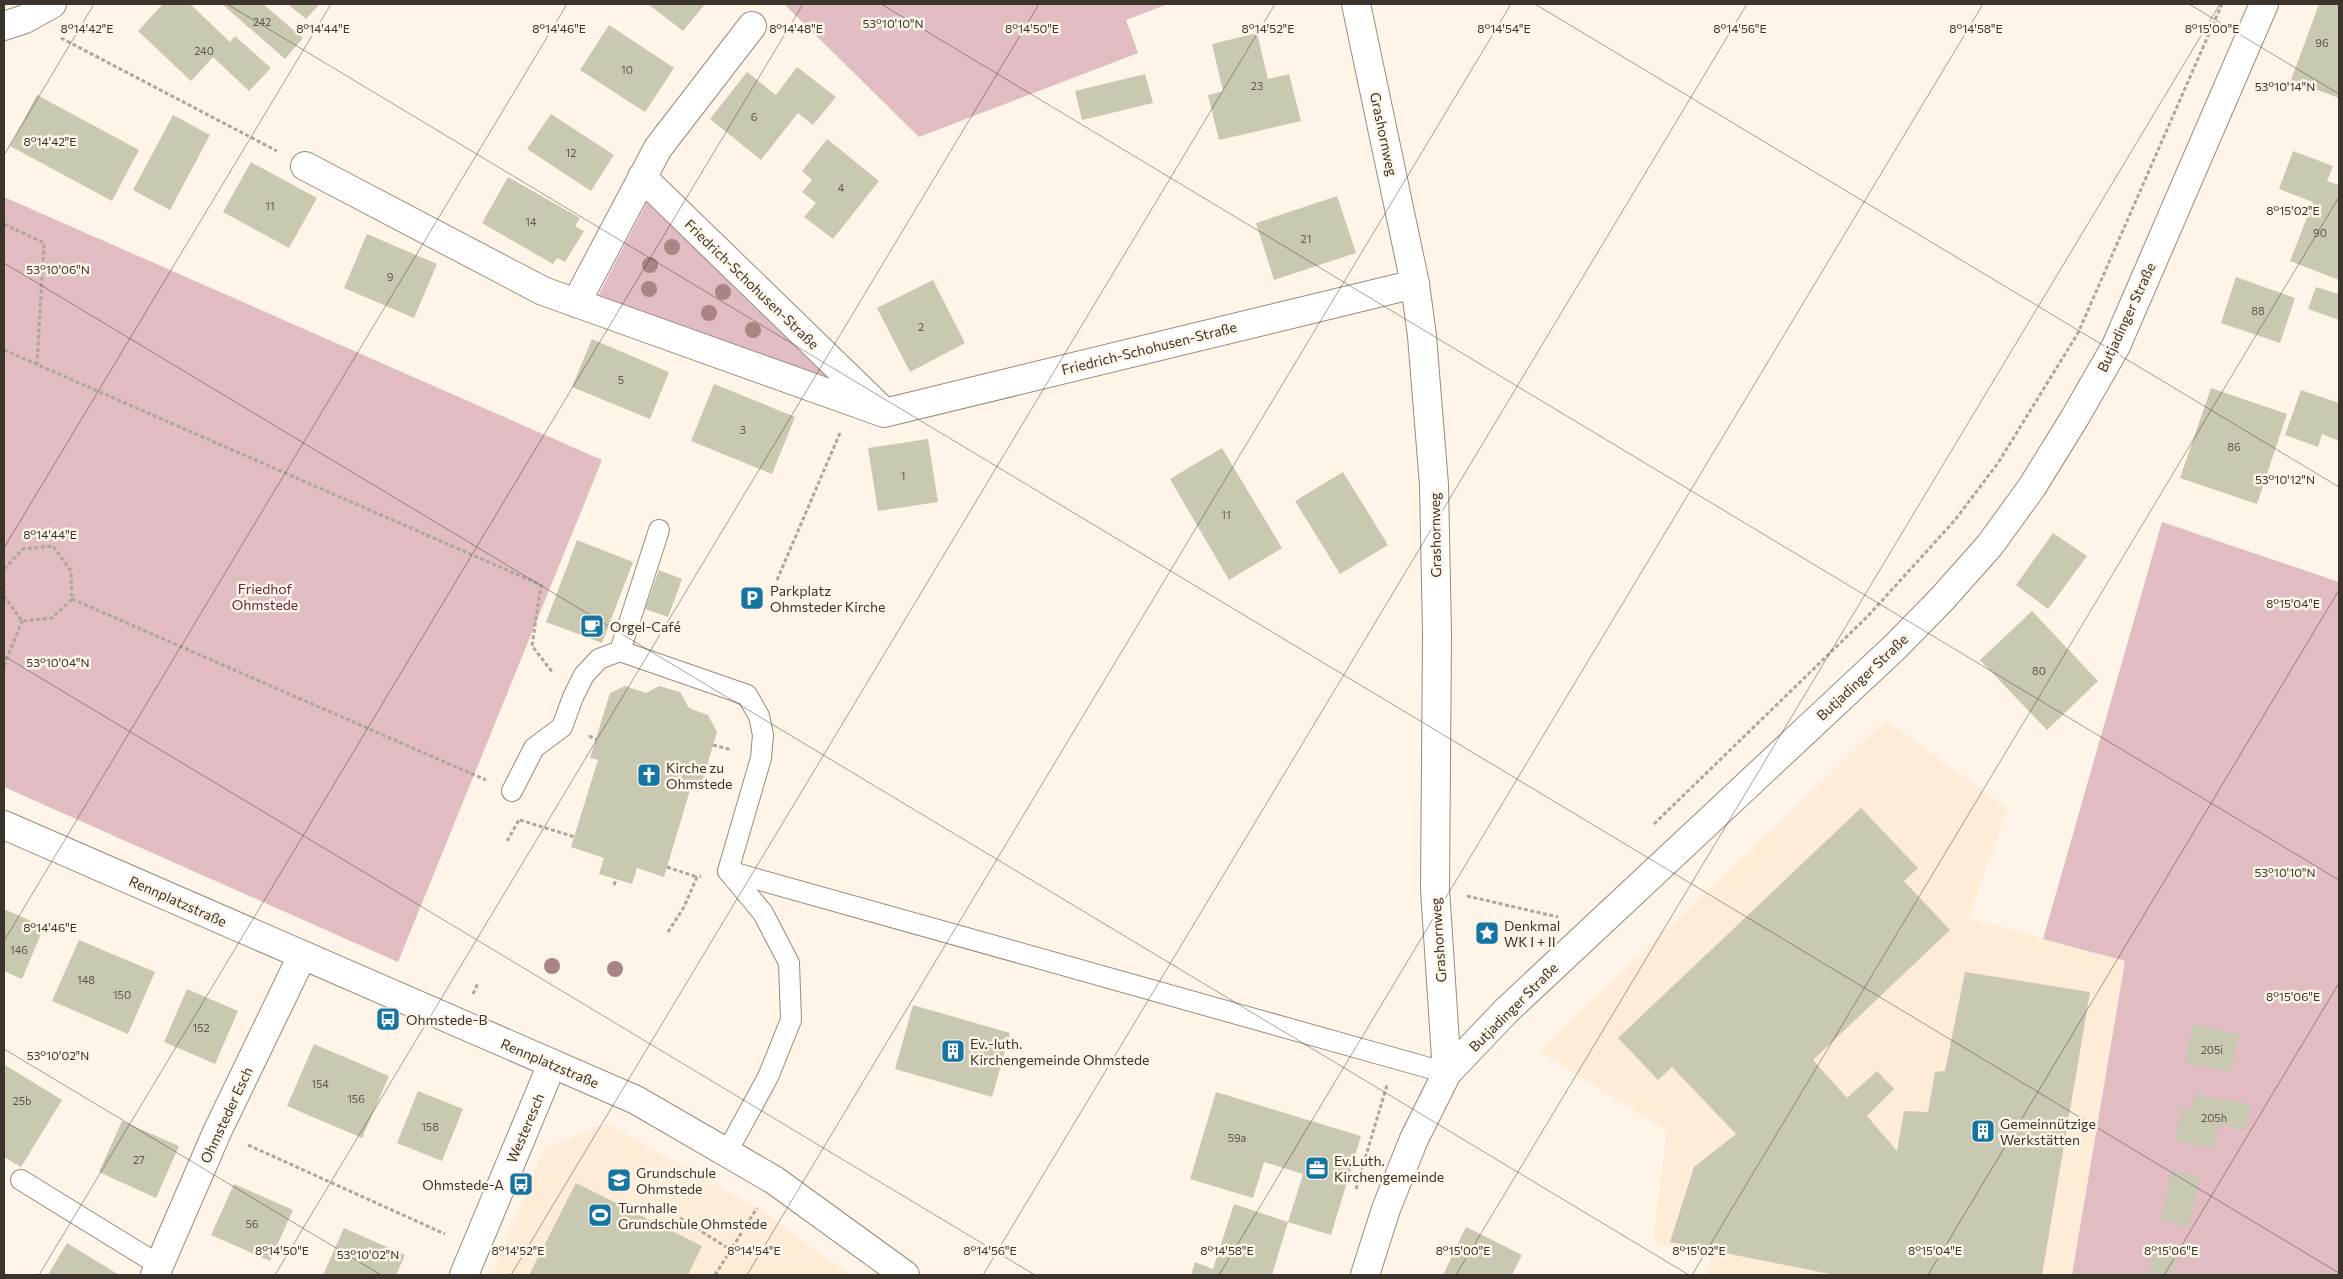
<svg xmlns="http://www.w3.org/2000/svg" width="2343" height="1279" font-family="Commissioner,sans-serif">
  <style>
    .built { fill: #feecd7 }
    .green { fill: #e1bcc2 }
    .building { fill: #c9c8b0 }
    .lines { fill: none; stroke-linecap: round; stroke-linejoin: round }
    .service-casing { stroke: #9a8b79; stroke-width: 22 }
    .minor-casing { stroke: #9a8b79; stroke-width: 30 }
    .tertiary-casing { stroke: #9a8b79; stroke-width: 30 }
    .path { stroke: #ada69b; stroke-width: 3; stroke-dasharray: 4 2.5; stroke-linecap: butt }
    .service { stroke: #fff; stroke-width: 20 }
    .minor { stroke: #fff; stroke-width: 28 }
    .tertiary { stroke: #fff; stroke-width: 28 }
    .tree { fill: #aa8386 }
    .ticks { fill: none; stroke: #3a342c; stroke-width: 1; stroke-opacity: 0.45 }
    .labels { text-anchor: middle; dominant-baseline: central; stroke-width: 5; stroke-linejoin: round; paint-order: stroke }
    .number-label { font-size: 11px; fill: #5e594d }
    .street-label { font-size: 14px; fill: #3a342c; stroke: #fef5e8 }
    .park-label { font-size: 14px; fill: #652635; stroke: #fef5e8 }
    .poi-label { font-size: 14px; fill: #3a342c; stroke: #fef5e8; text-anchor: start }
    .ticks-label { font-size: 12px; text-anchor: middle; fill: #3a342c; stroke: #fef5e8; stroke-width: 5; stroke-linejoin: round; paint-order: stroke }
  </style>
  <rect width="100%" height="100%" fill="#fef5e8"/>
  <!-- built -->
  <g class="built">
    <polygon points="1886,720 2008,809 1968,918 2125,961 2072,1275 1706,1275 1711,1257 1653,1243 1667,1131 1540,1051"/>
    <polygon points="606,1123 763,1211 850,1275 492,1275 544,1149"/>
  </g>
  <!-- green -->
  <g class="green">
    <polygon points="784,4 1168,4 1126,20 1138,53 919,137"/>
    <polygon points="4,197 602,460 398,962 4,787"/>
    <polygon points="647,202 830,379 598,296"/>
    <polygon points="2162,522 2339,582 2339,1275 2072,1275 2125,961 2043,939"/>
  </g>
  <!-- building -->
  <g class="building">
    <polygon points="163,4 190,4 230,42 235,36 271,68 249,91 213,57 191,81 138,31"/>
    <polygon points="222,4 263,4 303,38 285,59"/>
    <polygon points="288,4 320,4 306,19"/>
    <polygon points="648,4 705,4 683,31"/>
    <polygon points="2319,4 2339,4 2339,98 2291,80"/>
    <polygon points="609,25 674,68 645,112 580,70"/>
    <polygon points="1257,33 1268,79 1289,74 1301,121 1219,140 1208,95 1223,91 1212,44"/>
    <polygon points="797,67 836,97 813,125 798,113 761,160 710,119 747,72 776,95"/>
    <polygon points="1145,74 1153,103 1082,120 1075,91"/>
    <polygon points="37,95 139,150 112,201 10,146"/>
    <polygon points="551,114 614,155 591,191 527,149"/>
    <polygon points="173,115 210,135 170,210 133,190"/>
    <polygon points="827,139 879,181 833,239 804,217 816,203 802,192 812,180 802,171"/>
    <polygon points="2293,151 2333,166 2327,181 2339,185 2339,280 2290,261 2313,202 2279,189"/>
    <polygon points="251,162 317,198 289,248 223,212"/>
    <polygon points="508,177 580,218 575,226 584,231 565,262 557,258 553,264 482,223"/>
    <polygon points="1337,196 1356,253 1274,280 1256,223"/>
    <polygon points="367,234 437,264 414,318 344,288"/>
    <polygon points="2236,277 2295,298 2280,343 2221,323"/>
    <polygon points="933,280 965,343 910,372 877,308"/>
    <polygon points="2316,287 2339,294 2339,320 2308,309"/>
    <polygon points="592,339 669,372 650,419 572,387"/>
    <polygon points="714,384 795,417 772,474 691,441"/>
    <polygon points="2211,388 2287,414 2257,504 2180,478"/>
    <polygon points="2301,390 2339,403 2339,441 2322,434 2318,447 2285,435"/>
    <polygon points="928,439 938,502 878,511 868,448"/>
    <polygon points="1222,448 1282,548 1229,580 1170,479"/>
    <polygon points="1343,472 1388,545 1340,574 1295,501"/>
    <polygon points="2053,533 2087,556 2048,609 2016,585"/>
    <polygon points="577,540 633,562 602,643 546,622"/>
    <polygon points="659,570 682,579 668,617 645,609"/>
    <polygon points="2032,611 2098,681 2047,730 1980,660"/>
    <polygon points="625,686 646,693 659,686 680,692 689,708 708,715 717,732 699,792 690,790 664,877 637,868 632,884 599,874 604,858 571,847 598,760 590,758 610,693"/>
    <polygon points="1861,808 1918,868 1904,881 1950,930 1813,1060 1847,1098 1877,1071 1894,1089 1867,1116 1897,1151 1904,1111 1928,1112 1935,1072 1945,1071 1965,972 2090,992 2042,1275 1835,1275 1670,1242 1694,1167 1736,1134 1672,1067 1658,1080 1618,1038"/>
    <polygon points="4,909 44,927 22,979 4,971"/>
    <polygon points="79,940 155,972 128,1034 52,1001"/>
    <polygon points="187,989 238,1011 215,1064 164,1042"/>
    <polygon points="913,1005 1010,1033 992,1097 895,1069"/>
    <polygon points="2193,1025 2239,1034 2231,1072 2185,1063"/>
    <polygon points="314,1044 389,1076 362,1138 287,1106"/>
    <polygon points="5,1065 62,1100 21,1167 4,1157"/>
    <polygon points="418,1091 463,1109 442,1161 397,1143"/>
    <polygon points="1216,1092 1361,1136 1331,1235 1288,1222 1303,1174 1264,1162 1253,1198 1190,1179"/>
    <polygon points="2195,1094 2251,1104 2246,1130 2218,1125 2214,1148 2175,1141 2181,1108 2192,1110"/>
    <polygon points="122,1121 179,1146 156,1198 99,1172"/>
    <polygon points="2172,1171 2200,1177 2188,1227 2161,1220"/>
    <polygon points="576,1183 702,1246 688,1275 529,1275"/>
    <polygon points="234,1184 293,1210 270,1261 211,1235"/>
    <polygon points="1234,1204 1288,1222 1272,1275 1191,1275 1195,1262 1213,1269"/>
    <polygon points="1466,1227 1522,1255 1512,1275 1443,1275"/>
    <polygon points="344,1228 405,1255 396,1275 323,1275"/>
    <polygon points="67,1243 119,1275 48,1275"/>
    <polygon points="2156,1244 2179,1250 2173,1275 2148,1275"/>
  </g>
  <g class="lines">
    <!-- service casing -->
    <g class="service-casing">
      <g id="service">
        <polyline points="620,651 659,530"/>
        <polyline points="512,791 534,748 562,727 573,697 584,675 599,659 620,651 747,695 759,716 763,735 761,758 728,871 763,913 789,963 791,1020 768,1077 727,1152"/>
        <polyline points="728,871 1447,1073"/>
        <polyline points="21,1180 159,1265"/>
      </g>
    </g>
    <!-- minor casing -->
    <g class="minor-casing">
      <g id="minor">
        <polyline points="1356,4 1415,284 1422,336 1434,485 1437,633 1435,889 1447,1073"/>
        <polyline points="4,26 25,19 52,4"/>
        <polyline points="305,166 543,291 884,413 1415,284"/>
        <polyline points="642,177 878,406"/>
        <polyline points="576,303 658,148 752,26"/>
        <polyline points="4,825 636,1100 774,1180 905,1275"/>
        <polyline points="155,1275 217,1132 302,956"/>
        <polyline points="464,1275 552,1064"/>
      </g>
    </g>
    <!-- tertiary casing -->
    <g class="tertiary-casing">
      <polyline id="tertiary" points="1365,1275 1386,1209 1414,1139 1447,1073 1506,1011 1896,646 1942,599 1990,545 2032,487 2074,419 2116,346 2264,4"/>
    </g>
    <!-- path -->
    <g class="path">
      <polyline points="61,38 277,151"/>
      <polyline points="4,224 44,243 37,364"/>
      <polyline points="4,350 541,585 532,646 553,673"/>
      <polyline points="4,569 23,549 53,546 71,571 72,599 52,618 22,621 4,596 4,579"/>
      <polyline points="777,580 840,433"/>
      <polyline points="72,599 486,780"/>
      <polyline points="4,666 22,621"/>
      <polyline points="589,736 596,739"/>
      <polyline points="713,745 732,750"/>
      <polyline points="520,820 575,837"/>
      <polyline points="1654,824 1868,616 1955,520 1998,463 2078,333 2222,4"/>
      <polyline points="507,841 519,820"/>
      <polyline points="667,867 697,877"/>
      <polyline points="614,885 616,879"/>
      <polyline points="1467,896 1558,917"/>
      <polyline points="668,932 684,907 697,877 701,876"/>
      <polyline points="473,994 478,983"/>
      <polyline points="248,1145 445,1234"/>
      <polyline points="1356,1189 1387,1085"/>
      <polyline points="680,1218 731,1250"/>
      <polyline points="715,1275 757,1208"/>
    </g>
    <!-- service -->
    <use href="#service" class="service"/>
    <!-- minor -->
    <use href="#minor" class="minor"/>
    <!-- tertiary -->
    <use href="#tertiary" class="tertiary"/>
  </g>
  <!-- trees -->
  <g class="tree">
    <circle cx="672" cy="247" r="8"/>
    <circle cx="650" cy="265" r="8"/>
    <circle cx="649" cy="289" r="8"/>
    <circle cx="723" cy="292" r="8"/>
    <circle cx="709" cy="313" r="8"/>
    <circle cx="753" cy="330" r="8"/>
    <circle cx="552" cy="966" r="8"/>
    <circle cx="615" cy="969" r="8"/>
  </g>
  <!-- ticks -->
  <path class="ticks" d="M227,4L2339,1273M881,4L2339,880M1535,4L2339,487M2189,4L2339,94M4,155L94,4M4,263L1689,1275M4,548L331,4M4,656L1035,1275M4,941L567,4M4,1049L381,1275M39,1275L803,4M275,1275L1039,4M511,1275L1275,4M747,1275L1511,4M983,1275L1747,4M1219,1275L1983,4M1456,1275L2220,4M1692,1275L2339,197M1928,1275L2339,590M2164,1275L2339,983"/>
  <!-- icons -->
  <defs>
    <g id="parking-square" transform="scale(1.25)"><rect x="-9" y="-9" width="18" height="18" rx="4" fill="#1475a2" stroke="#fef5e8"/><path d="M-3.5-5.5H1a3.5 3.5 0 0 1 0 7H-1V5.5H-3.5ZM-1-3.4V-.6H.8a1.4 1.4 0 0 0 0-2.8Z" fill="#fff"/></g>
    <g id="cafe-square" transform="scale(1.25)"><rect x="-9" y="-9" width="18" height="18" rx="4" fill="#1475a2" stroke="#fef5e8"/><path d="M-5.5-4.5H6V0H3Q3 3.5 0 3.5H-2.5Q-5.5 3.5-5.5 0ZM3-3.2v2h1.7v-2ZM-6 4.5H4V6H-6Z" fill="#fff"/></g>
    <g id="church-square" transform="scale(1.25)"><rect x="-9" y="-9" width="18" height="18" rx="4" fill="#1475a2" stroke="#fef5e8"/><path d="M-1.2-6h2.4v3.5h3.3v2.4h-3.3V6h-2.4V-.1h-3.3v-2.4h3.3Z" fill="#fff"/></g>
    <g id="sight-square" transform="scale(1.25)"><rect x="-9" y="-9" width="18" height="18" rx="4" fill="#1475a2" stroke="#fef5e8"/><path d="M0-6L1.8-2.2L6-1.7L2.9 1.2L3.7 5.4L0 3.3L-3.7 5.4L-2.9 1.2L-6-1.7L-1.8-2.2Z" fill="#fff"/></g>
    <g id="bus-square" transform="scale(1.25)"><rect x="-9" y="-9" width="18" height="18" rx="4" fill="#1475a2" stroke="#fef5e8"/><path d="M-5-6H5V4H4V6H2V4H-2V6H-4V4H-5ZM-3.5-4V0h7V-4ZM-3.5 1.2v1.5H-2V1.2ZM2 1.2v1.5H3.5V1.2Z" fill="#fff"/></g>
    <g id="building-square" transform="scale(1.25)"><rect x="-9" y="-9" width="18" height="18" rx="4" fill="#1475a2" stroke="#fef5e8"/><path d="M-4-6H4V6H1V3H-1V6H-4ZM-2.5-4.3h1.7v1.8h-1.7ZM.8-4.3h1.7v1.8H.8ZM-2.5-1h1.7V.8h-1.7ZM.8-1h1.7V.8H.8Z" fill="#fff"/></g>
    <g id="office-square" transform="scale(1.25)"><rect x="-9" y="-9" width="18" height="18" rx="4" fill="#1475a2" stroke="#fef5e8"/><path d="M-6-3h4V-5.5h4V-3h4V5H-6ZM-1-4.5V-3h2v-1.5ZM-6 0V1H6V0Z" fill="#fff"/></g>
    <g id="school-square" transform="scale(1.25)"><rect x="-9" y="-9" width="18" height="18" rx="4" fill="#1475a2" stroke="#fef5e8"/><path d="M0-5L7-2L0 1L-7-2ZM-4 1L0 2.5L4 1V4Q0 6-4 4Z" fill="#fff"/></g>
    <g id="stadium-square" transform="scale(1.25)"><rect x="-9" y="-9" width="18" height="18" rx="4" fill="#1475a2" stroke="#fef5e8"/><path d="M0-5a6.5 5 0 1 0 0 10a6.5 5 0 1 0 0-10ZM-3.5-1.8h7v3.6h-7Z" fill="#fff"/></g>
  </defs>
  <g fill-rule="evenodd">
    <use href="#parking-square" x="752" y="598"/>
    <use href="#cafe-square" x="592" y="626"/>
    <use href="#church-square" x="649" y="775"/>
    <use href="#sight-square" x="1487" y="933"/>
    <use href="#bus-square" x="388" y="1019"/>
    <use href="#building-square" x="953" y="1051"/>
    <use href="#building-square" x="1983" y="1131"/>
    <use href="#office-square" x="1317" y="1168"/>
    <use href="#school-square" x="619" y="1180"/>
    <use href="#bus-square" x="521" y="1184"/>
    <use href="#stadium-square" x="600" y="1215"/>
  </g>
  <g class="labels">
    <!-- number labels -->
    <g class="number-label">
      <text x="262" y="21">242</text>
      <text x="2322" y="42">96</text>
      <text x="204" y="50">240</text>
      <text x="627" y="69">10</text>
      <text x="1257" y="85">23</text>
      <text x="754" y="116">6</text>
      <text x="571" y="152">12</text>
      <text x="841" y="187">4</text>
      <text x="270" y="205">11</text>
      <text x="531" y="221">14</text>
      <text x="2320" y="232">90</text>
      <text x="1306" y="238">21</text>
      <text x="390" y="276">9</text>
      <text x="2258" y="310">88</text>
      <text x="921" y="326">2</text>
      <text x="621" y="379">5</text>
      <text x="743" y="429">3</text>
      <text x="2234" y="446">86</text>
      <text x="903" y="475">1</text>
      <text x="1226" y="514">11</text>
      <text x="2039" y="670">80</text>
      <text x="19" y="949">146</text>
      <text x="86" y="979">148</text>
      <text x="122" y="994">150</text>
      <text x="201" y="1027">152</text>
      <text x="2212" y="1049">205i</text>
      <text x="320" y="1083">154</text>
      <text x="356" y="1098">156</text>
      <text x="22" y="1100">25b</text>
      <text x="2214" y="1117">205h</text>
      <text x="430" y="1126">158</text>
      <text x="1237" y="1137">59a</text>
      <text x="139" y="1159">27</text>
      <text x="252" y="1223">56</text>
    </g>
    <!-- street labels -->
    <g class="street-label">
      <text transform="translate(1384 134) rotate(78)">Grashornweg</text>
      <text transform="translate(752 284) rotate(44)">Friedrich-Schohusen-Straße</text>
      <text transform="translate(2126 317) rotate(-65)">Butjadinger Straße</text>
      <text transform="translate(1149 348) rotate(-14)">Friedrich-Schohusen-Straße</text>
      <text transform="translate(1435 535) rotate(-91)">Grashornweg</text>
      <text transform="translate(1862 677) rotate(-43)">Butjadinger Straße</text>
      <text transform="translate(178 901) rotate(24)">Rennplatzstraße</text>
      <text transform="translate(1438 940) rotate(-94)">Grashornweg</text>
      <text transform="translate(1513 1007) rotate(-45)">Butjadinger Straße</text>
      <text transform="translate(550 1063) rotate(23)">Rennplatzstraße</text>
      <text transform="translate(226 1115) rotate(-65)">Ohmsteder Esch</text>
      <text transform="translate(525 1128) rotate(-67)">Westeresch</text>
    </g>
    <!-- park labels -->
    <g class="park-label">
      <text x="265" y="588">Friedhof<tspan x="265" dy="16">Ohmstede</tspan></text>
    </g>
    <!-- poi labels -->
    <g class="poi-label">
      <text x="770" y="590">Parkplatz<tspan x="770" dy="16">Ohmsteder Kirche</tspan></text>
      <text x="610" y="626">Orgel-Café</text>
      <text x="666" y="767">Kirche zu<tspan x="666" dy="16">Ohmstede</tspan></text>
      <text x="1504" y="925">Denkmal<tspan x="1504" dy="16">WK I + II</tspan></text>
      <text x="406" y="1019">Ohmstede-B</text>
      <text x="970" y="1043">Ev.-luth.<tspan x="970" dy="16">Kirchengemeinde Ohmstede</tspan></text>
      <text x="2000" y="1123">Gemeinnützige<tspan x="2000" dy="16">Werkstätten</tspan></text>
      <text x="1334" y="1160">Ev.Luth.<tspan x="1334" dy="16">Kirchengemeinde</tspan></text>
      <text x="636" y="1172">Grundschule<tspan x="636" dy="16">Ohmstede</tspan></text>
      <text x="504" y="1184" text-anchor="end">Ohmstede-A</text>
      <text x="618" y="1207">Turnhalle<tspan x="618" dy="16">Grundschule Ohmstede</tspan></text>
    </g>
  </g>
  <g class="ticks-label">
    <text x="893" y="28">53°10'10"N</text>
    <text x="87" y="33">8°14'42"E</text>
    <text x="796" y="33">8°14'48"E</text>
    <text x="1032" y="33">8°14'50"E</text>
    <text x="1268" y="33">8°14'52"E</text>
    <text x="1504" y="33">8°14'54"E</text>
    <text x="1740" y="33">8°14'56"E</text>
    <text x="323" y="33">8°14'44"E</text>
    <text x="559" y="33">8°14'46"E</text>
    <text x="1976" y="33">8°14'58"E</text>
    <text x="2212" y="33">8°15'00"E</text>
    <text x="2285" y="91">53°10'14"N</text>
    <text x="50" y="146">8°14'42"E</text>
    <text x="2293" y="215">8°15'02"E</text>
    <text x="58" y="274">53°10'06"N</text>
    <text x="2285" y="484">53°10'12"N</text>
    <text x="50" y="539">8°14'44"E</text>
    <text x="2293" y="608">8°15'04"E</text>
    <text x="58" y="667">53°10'04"N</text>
    <text x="2285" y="877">53°10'10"N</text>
    <text x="50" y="932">8°14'46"E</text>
    <text x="2293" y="1001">8°15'06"E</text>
    <text x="58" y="1060">53°10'02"N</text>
    <text x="282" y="1255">8°14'50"E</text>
    <text x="518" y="1255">8°14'52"E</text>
    <text x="754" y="1255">8°14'54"E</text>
    <text x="990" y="1255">8°14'56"E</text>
    <text x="1227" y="1255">8°14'58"E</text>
    <text x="1463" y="1255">8°15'00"E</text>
    <text x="1699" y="1255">8°15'02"E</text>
    <text x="1935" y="1255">8°15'04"E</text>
    <text x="2171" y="1255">8°15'06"E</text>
    <text x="368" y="1259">53°10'02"N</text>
  </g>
  <!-- border -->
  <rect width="2343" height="1279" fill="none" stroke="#3a342c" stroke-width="10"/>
</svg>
